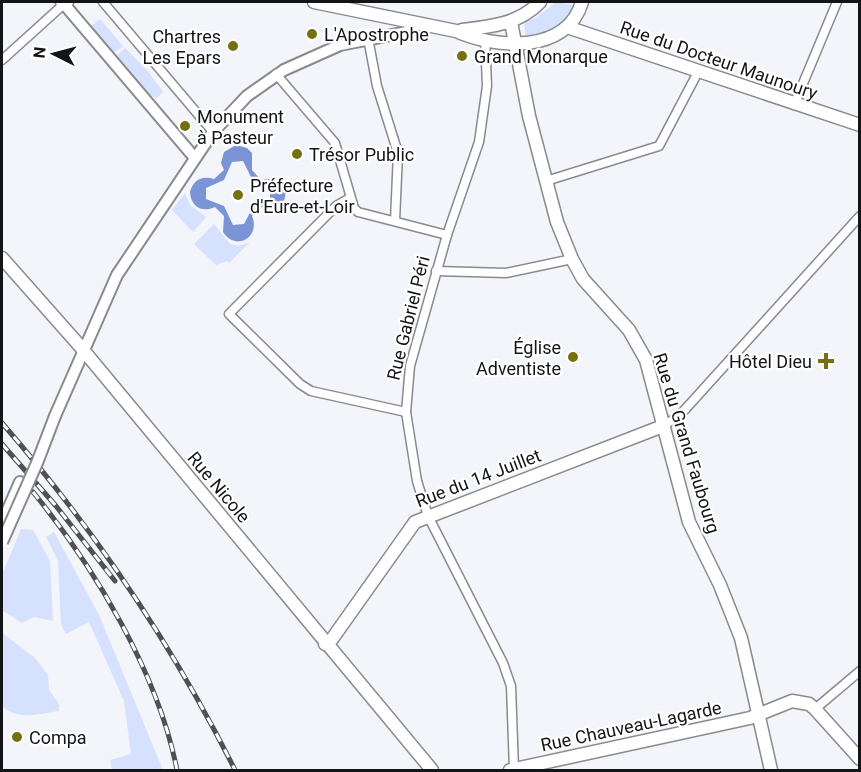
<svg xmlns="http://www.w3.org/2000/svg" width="861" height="772" font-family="Roboto,sans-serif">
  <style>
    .green { fill: #d5e1fd }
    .water { fill: #7a94d6; fill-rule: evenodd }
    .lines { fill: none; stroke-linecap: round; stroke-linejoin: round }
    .minor-casing { stroke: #888a8e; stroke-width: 11 }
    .tertiary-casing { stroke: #888a8e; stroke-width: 14 }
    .secondary-casing { stroke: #888a8e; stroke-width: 15 }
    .minor { stroke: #fff; stroke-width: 8 }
    .tertiary { stroke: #fff; stroke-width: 10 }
    .secondary { stroke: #fff; stroke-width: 12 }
    .rail-casing { stroke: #4f5053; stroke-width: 5 }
    .rail { stroke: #fff; stroke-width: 3; stroke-dasharray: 9; stroke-linecap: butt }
    .tertiary-bridge-casing { stroke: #888a8e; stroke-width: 14; stroke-linecap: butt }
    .tertiary-bridge { stroke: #fff; stroke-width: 10 }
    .poi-dot { fill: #757011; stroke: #fff; stroke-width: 2 }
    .labels { text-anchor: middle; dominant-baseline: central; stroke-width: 4.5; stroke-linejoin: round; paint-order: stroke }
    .poi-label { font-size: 18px; fill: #131416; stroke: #fff; text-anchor: start }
    .street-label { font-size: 18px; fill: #131416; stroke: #fff }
  </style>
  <rect width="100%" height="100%" fill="#f3f5fb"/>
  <!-- green -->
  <g class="green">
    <path d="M556,2L574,5C563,25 550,34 526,37L524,22L535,18Z"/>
    <polygon points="100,19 123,46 114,53 91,26"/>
    <polygon points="125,48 147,70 163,92 157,98 147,94 116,56"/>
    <polygon points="185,193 190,205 206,217 193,232 172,210"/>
    <polygon points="214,224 230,244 239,246 250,242 229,263 227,261 216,265 194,244"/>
    <polygon points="21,529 33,530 50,561 53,621 34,617 22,623 2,610 2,575"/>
    <polygon points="54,532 99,615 163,770 112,770 110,760 131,754 124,701 89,622 66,634 61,624 58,560 46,537"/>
    <path d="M2,633L34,657L48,675L49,690L59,704V711C38,714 19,721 2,706Z"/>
  </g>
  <!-- water -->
  <path class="water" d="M236,145L247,148L252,153V170L261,180L277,178C295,191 282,216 261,207L252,216C261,237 236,252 223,232L224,216L215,207C202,213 191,207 190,192C193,180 202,175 214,179L224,170L221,163L224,152ZM243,161L253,181L270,187V198L254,205L244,224L233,225L224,206L206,199V188L224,180L232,162Z"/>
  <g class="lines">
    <!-- minor casing -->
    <g class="minor-casing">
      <g id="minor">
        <polyline points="103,2 213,132"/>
        <polyline points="368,38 377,86 398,153 395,221"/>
        <polyline points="485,39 487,86 479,142 447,235 410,366 406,412 417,481 428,516 503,663 511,686 514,770"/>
        <polyline points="2,60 64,4"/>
        <polyline points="276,74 335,143 354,208 358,212 447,235"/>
        <polyline points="794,105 837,2"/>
        <polyline points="546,181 659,146 698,72"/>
        <polyline points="350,198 336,206 229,314 300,384 311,391 406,412"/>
        <polyline points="436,271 506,273 572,259"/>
        <polyline points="663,426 680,415 860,216"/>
        <polyline points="815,709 860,671"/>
      </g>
    </g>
    <!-- tertiary casing -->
    <g class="tertiary-casing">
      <g id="tertiary">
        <polyline points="64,4 194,157"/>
        <polyline points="55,416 117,275 213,132 247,96 284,70 340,45 407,32 418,24"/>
        <polyline points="2,523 20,482"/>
      </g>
    </g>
    <!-- secondary casing -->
    <g class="secondary-casing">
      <g id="secondary">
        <polyline points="62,2 64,4 67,2"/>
        <path d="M314,2L456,31C496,49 567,54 582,2"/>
        <polyline points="511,22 529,116 557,222 572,259 583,279 629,330 646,360 689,522 720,585 741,638 771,770"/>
        <polyline points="567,27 860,125"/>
        <path d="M462,30C490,27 519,24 540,2"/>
        <polyline points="2,258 79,345 432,770"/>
        <polyline points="325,644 332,639 415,522 663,426"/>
        <polyline points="510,770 750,718 792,701 809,704 815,709 860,759"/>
      </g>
    </g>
    <!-- minor -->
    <use href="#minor" class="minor"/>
    <!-- tertiary -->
    <use href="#tertiary" class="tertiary"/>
    <!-- secondary -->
    <use href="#secondary" class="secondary"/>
    <!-- rail casing -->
    <g class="rail-casing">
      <g id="rail">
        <path d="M2,423C94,529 172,644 235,770"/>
        <polyline points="2,444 56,506 115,581"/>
        <path d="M33,492C95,568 158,673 177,770"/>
      </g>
    </g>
    <!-- rail -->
    <use href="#rail" class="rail"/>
    <!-- tertiary-bridge casing -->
    <g class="tertiary-bridge-casing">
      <polyline id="tertiary-bridge" points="2,542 37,463 55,416"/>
    </g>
    <!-- tertiary-bridge -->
    <use href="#tertiary-bridge" class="tertiary-bridge"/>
  </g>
  <!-- markers -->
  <g class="poi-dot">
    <circle cx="312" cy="34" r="6"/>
    <circle cx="233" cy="46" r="6"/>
    <circle cx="462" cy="56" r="6"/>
    <circle cx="185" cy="126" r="6"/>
    <circle cx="297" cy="154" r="6"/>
    <circle cx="238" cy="195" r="6"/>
    <circle cx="573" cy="357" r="6"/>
    <path d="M823 352h6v6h6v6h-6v6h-6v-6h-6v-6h6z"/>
    <circle cx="17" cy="737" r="6"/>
  </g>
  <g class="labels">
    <!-- poi labels -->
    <g class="poi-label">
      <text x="324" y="34">L'Apostrophe</text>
      <text x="221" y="36" text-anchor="end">Chartres<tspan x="221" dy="21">Les Epars</tspan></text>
      <text x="474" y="56">Grand Monarque</text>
      <text x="197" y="116">Monument<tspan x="197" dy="21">à Pasteur</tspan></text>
      <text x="309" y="154">Trésor Public</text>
      <text x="250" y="185">Préfecture<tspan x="250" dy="21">d'Eure-et-Loir</tspan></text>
      <text x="561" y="347" text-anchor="end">Église<tspan x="561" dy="21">Adventiste</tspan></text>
      <text x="812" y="361" text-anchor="end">Hôtel Dieu</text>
      <text x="29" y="737">Compa</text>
    </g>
    <!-- street labels -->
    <g class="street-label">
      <text transform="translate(719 60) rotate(19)">Rue du Docteur Maunoury</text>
      <text transform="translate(408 318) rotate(-76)">Rue Gabriel Péri</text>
      <text transform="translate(687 443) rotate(73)">Rue du Grand Faubourg</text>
      <text transform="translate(478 478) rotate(-21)">Rue du 14 Juillet</text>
      <text transform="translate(219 487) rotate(50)">Rue Nicole</text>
      <text transform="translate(631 726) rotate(-12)">Rue Chauveau-Lagarde</text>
    </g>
  </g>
  <!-- border -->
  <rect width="861" height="772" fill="none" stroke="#131416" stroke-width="6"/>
  <!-- north arrow -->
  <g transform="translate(54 54) rotate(276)" stroke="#ffffff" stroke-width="4.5" paint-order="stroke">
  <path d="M0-4.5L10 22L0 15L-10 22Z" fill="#131416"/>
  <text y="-9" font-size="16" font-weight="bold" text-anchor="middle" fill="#131416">N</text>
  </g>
</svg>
